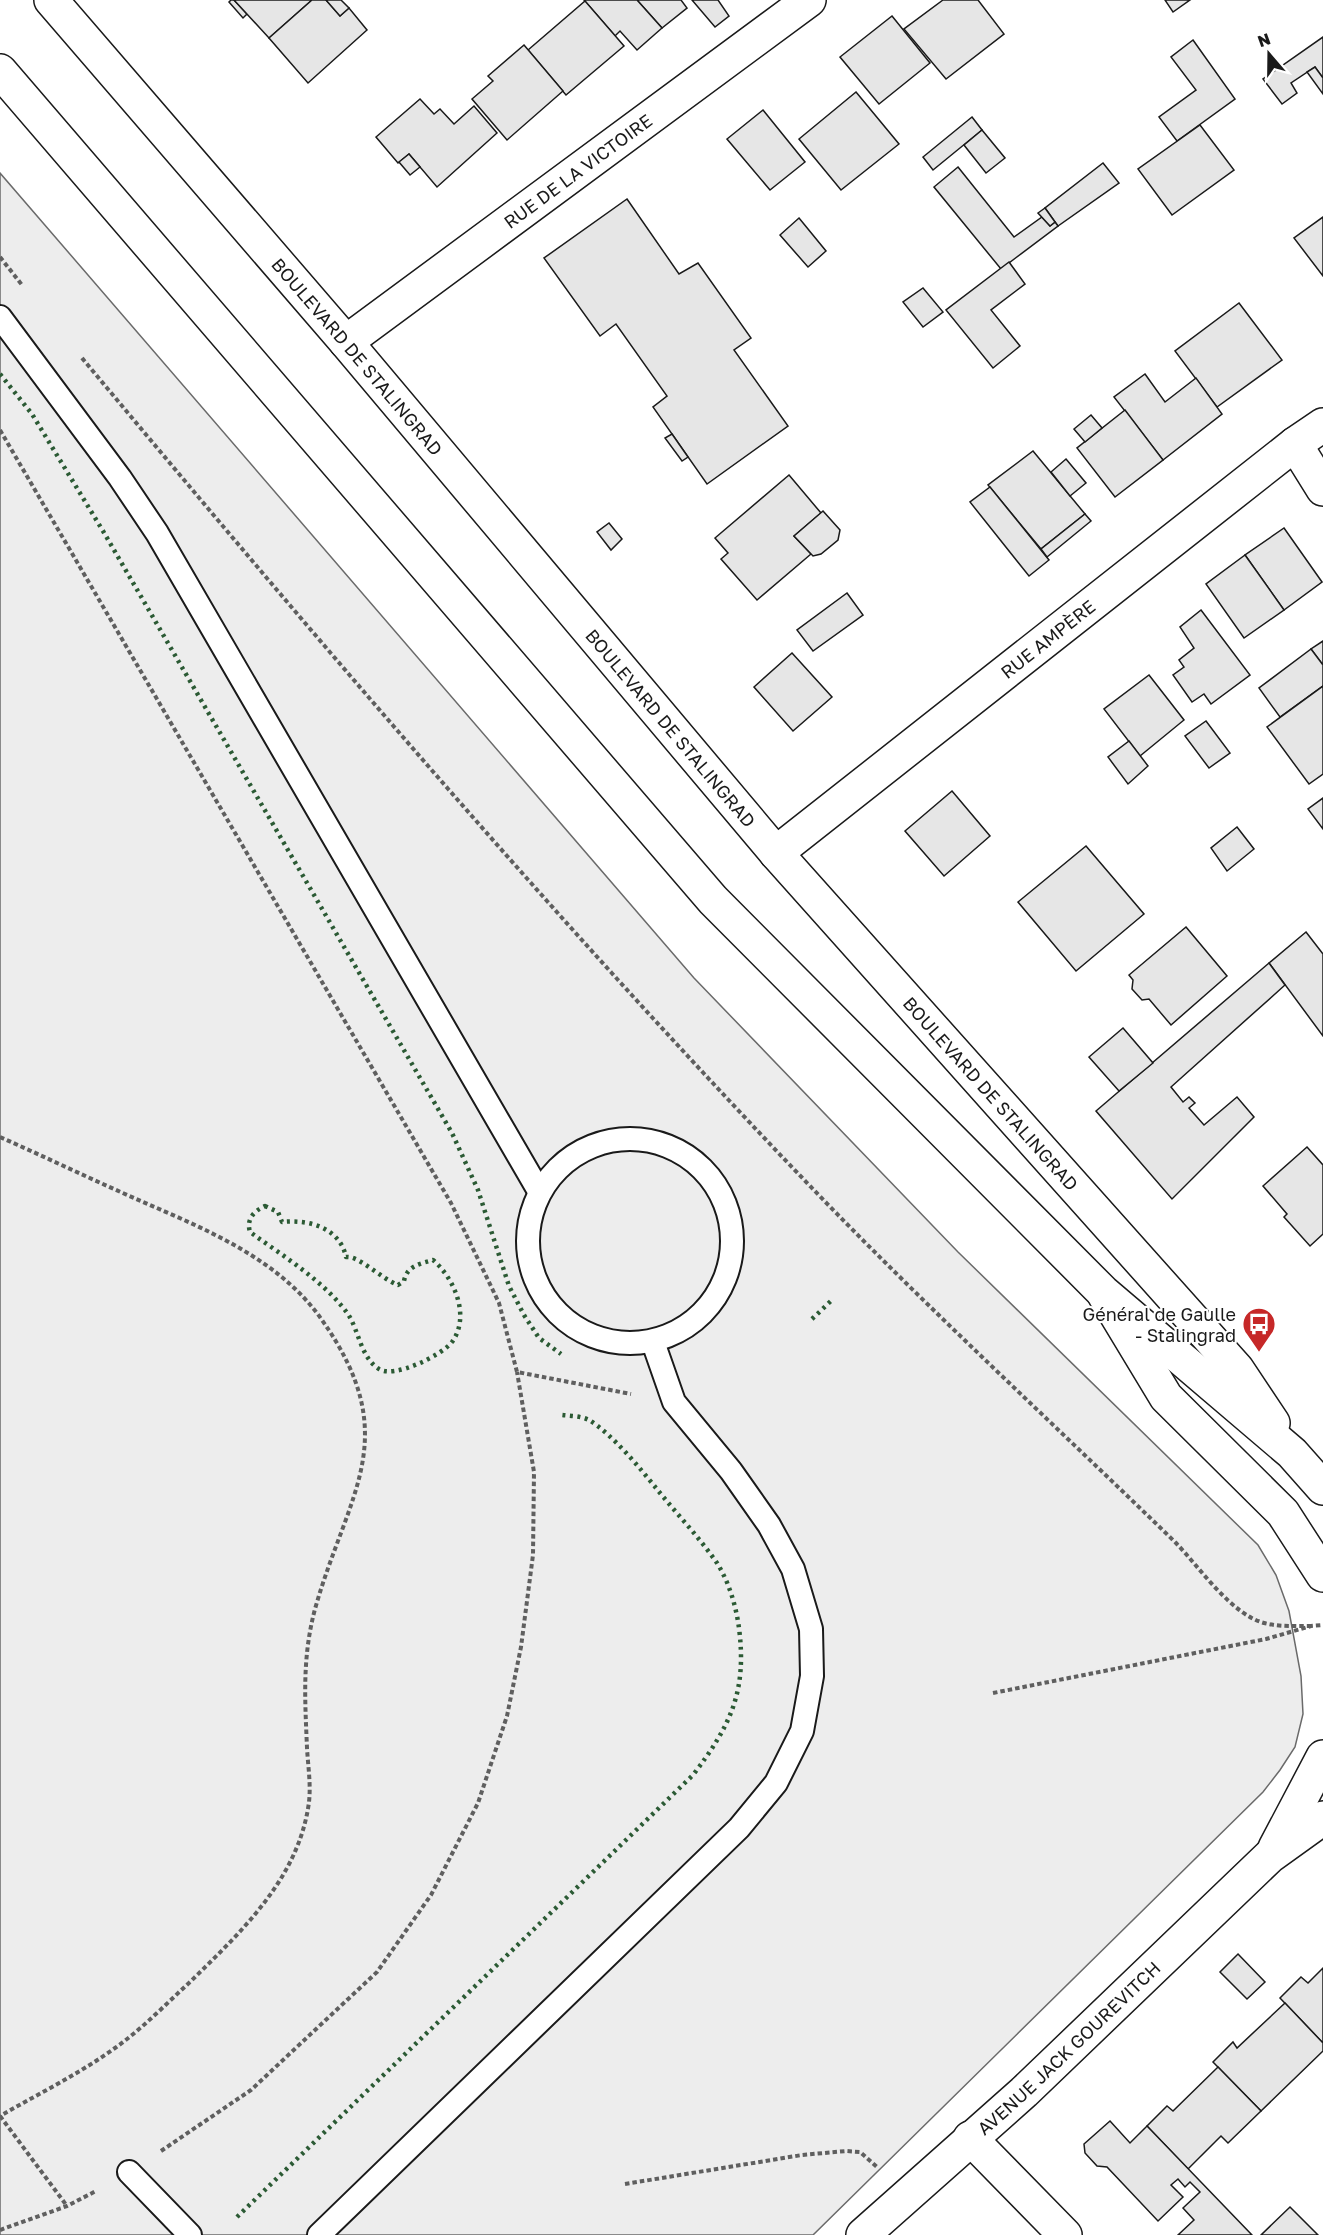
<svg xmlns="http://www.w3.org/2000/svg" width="1323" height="2235" font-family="'Golos Text',sans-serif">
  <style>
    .built { fill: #ededed; stroke: #6a6a6a; stroke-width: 1.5 }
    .building { fill: #e6e6e6; stroke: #1a1a1a; stroke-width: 1.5 }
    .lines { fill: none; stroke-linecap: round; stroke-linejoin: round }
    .lane-casing { stroke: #1a1a1a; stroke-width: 26 }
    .street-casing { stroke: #1a1a1a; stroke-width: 36 }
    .secondary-casing { stroke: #1a1a1a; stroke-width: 36 }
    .path { stroke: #5f5f5f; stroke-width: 4; stroke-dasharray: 4.5 3; stroke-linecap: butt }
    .lane { stroke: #fff; stroke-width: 22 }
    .street { stroke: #fff; stroke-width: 33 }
    .secondary { stroke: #fff; stroke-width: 33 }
    .hedge { stroke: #2b5a34; stroke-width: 4.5; stroke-dasharray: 3 4.5; stroke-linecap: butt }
    .labels { text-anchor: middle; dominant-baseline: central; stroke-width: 4.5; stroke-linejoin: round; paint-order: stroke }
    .street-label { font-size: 18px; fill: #1a1a1a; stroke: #fff }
    .poi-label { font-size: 18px; fill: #1a1a1a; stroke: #fff; text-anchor: end }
  </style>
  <rect width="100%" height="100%" fill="#fff"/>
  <!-- built -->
  <polygon class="built" points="0,173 694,978 958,1252 1258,1545 1276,1575 1289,1611 1301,1676 1303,1714 1295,1747 1280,1770 1263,1792 813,2235 0,2235"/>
  <!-- building -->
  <g class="building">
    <polygon points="231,0 234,0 247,14 243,18 229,2"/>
    <polygon points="234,0 312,0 269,38"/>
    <polygon points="312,0 326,0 340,16 349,8 367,30 308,83 269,38"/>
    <polygon points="326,0 341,0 349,8 340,16"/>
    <polygon points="637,0 681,0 687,8 662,28"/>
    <polygon points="637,0 662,28 637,50 620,31 615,36 584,0"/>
    <polygon points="692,0 718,0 729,16 715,27"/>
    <polygon points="943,0 978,0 1004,34 946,79 904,29"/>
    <polygon points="1165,0 1190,0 1173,12"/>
    <polygon points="585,1 624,46 566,95 528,50"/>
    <polygon points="892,16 930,63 879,104 840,57"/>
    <polygon points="1323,37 1323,78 1315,67 1291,83 1297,93 1282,104 1263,79"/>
    <polygon points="1193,40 1235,99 1177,141 1159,117 1196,90 1171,57"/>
    <polygon points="524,45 563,91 507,140 472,99 493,81 488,76"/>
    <polygon points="1315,67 1323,78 1323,94 1307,72"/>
    <polygon points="856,92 899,144 841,190 799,139"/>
    <polygon points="420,99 434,114 440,109 454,124 474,106 497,133 437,187 409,154 398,163 376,137"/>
    <polygon points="763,110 805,162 770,190 727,139"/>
    <polygon points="972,117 982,130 933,170 923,157"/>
    <polygon points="1200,125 1234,170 1172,215 1138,169"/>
    <polygon points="982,130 1005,158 986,173 964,145"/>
    <polygon points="409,154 420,167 410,175 399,162"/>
    <polygon points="1103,163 1119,183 1058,226 1045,208"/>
    <polygon points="958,167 1014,237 1042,217 1050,226 1055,222 1058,226 1001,269 934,187"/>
    <polygon points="627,199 679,274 698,263 751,338 734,350 788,426 707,484 653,407 667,396 616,324 600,336 544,258"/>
    <polygon points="1045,208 1055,222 1050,226 1038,213"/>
    <polygon points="1323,217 1323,276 1294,238"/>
    <polygon points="799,218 826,251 808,267 780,235"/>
    <polygon points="1009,262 1025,284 991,310 1020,346 993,368 946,310"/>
    <polygon points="923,288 943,312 923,327 903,302"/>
    <polygon points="1239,303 1282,360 1217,407 1175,351"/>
    <polygon points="1145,374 1165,402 1196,378 1222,414 1163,460 1114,397"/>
    <polygon points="1125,410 1163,460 1115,497 1077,448"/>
    <polygon points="1091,415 1102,428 1085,442 1074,429"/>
    <polygon points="672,434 688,457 682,461 665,438"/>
    <polygon points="1033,451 1085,514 1041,549 988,485"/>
    <polygon points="1066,459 1086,483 1070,496 1051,472"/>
    <polygon points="789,475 821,513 794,536 811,554 757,600 721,559 728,553 715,538"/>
    <polygon points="990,487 1049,560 1029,576 970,502"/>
    <polygon points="823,511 840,530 838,540 821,554 813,556 794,536"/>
    <polygon points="1085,514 1091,521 1047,557 1041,549"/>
    <polygon points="609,523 622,539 611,550 597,532"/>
    <polygon points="1284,528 1322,582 1284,610 1245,555"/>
    <polygon points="1245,555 1284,610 1244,638 1206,584"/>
    <polygon points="847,593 863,615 813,651 797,630"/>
    <polygon points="1201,610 1250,675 1211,704 1204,694 1192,702 1173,675 1184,667 1179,660 1194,648 1180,627"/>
    <polygon points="1323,641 1323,665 1311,649"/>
    <polygon points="1311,649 1323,665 1323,686 1280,717 1259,688"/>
    <polygon points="792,653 832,697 793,731 754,687"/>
    <polygon points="1149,675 1184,720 1140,756 1104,709"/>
    <polygon points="1323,686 1323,774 1309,784 1267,727"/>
    <polygon points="1206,721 1230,753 1209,768 1185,736"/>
    <polygon points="1129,741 1148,766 1128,784 1108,757"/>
    <polygon points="952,791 990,836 944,876 905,831"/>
    <polygon points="1323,798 1323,829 1308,809"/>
    <polygon points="1237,827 1254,849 1227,871 1211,848"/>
    <polygon points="1086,846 1144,914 1076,971 1018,902"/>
    <polygon points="1186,927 1227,976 1171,1025 1149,999 1142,1000 1132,989 1133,980 1129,975"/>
    <polygon points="1306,932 1323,954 1323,1036 1269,963"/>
    <polygon points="1269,963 1285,985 1171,1087 1183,1102 1189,1097 1195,1103 1189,1108 1204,1125 1237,1097 1254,1117 1172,1199 1096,1111"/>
    <polygon points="1123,1028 1153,1063 1119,1091 1089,1057"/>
    <polygon points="1307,1147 1323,1165 1323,1234 1310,1246 1284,1217 1287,1214 1263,1186"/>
    <polygon points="1238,1954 1265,1982 1247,1999 1220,1972"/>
    <polygon points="1323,1968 1323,2043 1280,1998 1301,1977 1308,1983"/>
    <polygon points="1285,2003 1323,2043 1323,2051 1261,2111 1213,2062 1233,2042 1237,2048"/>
    <polygon points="1218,2067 1261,2111 1228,2143 1221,2136 1188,2169 1147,2126 1167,2106 1173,2111"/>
    <polygon points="1110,2121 1130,2143 1147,2126 1252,2235 1178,2235 1194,2220 1183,2208 1200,2192 1190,2182 1185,2187 1178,2179 1171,2185 1183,2197 1158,2221 1107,2167 1097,2166 1085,2153 1084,2144"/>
    <polygon points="1290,2207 1318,2235 1261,2235"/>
  </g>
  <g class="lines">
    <!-- lane casing -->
    <g class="lane-casing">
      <g id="lane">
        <polyline points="0,317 120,478 157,533 539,1191"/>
        <circle cx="630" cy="1241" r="102"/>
        <polyline points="129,2172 190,2235"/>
        <polyline points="319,2235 739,1828 776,1783 802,1731 812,1676 811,1629 793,1569 769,1525 731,1471 674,1402 653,1342"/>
      </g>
    </g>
    <!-- street casing -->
    <g class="street-casing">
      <g id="street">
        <path id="s1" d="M346,342L809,0"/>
        <polyline points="1295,444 1323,489"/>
        <path id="s2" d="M776,853L1295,444L1323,425"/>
        <polyline points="1105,1296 1166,1397 1283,1513 1323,1575"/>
        <polyline points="1275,1848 1323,1757"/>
        <polyline points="970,2138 1065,2235"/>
        <path id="s3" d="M863,2235L1024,2092L1270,1856L1323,1818"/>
      </g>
    </g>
    <!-- secondary casing -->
    <g class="secondary-casing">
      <g id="secondary">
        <path id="s4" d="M51,0L346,342L776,853L1237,1369L1273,1423"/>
        <polyline points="0,71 713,900 1103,1292 1292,1453 1323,1488"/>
      </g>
    </g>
    <!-- path -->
    <g class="path">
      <polyline points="0,257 22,285"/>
      <path d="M82,358C318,641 556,921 810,1186C928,1309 1054,1424 1176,1543C1200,1568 1231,1614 1264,1623C1280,1627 1295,1626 1311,1626"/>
      <polyline points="0,430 451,1203 499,1303 517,1372 631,1394"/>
      <path d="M0,1137C45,1157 89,1178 134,1198C202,1228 278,1257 322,1320C405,1438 348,1492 315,1609C302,1658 305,1699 307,1748C308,1766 311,1784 309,1802C299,1878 242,1931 190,1982C166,2004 142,2029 115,2048C79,2074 38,2094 0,2116"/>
      <polyline points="993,1693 1266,1639 1311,1626 1323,1625"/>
      <polyline points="0,2116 67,2206"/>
      <polyline points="161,2151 251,2090 377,1972 431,1895 478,1803 507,1716 521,1647 533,1555 534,1472 517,1372"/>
      <polyline points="625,2184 802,2155 846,2151 860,2152 877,2167"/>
      <polyline points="0,2230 67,2206 96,2191"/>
    </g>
    <!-- lane -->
    <use href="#lane" class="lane"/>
    <!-- street -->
    <use href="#street" class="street"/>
    <!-- secondary -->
    <use href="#secondary" class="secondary"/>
    <!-- hedge -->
    <g class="hedge">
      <polyline points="0,374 32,414 103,531 452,1133 478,1190 509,1286 524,1315 539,1338 561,1354"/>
      <path d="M265,1206L278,1212L282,1222C309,1219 340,1228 346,1257C358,1255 382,1279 398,1285L404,1281C407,1266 419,1264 433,1260C454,1278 471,1316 452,1342C442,1355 394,1379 379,1369C361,1358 359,1331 348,1314C324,1281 283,1256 250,1232C246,1219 254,1211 265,1206Z"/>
      <polyline points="812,1319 833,1299"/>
      <path d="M237,2217L693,1775C731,1725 747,1691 739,1628C736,1606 729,1582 717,1563C699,1537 676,1513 656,1488C639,1467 612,1434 589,1420C581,1416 571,1416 562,1415"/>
    </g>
  </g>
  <!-- icons -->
  <defs>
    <g id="bus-pin" transform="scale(1.725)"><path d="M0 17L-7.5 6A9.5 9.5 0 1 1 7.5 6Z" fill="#c62828" stroke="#fff"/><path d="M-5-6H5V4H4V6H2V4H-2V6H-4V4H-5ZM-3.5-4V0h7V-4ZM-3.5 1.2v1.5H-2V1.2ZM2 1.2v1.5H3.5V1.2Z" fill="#fff"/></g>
  </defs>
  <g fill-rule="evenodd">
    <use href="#bus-pin" x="1259" y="1324"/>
  </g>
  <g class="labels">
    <!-- street labels -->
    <g class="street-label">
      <text stroke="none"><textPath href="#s1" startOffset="288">RUE DE LA VICTOIRE</textPath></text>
      <text stroke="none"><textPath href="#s4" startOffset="470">BOULEVARD DE STALINGRAD</textPath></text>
      <text stroke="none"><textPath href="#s2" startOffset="346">RUE AMPÈRE</textPath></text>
      <text stroke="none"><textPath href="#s4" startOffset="956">BOULEVARD DE STALINGRAD</textPath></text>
      <text stroke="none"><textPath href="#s4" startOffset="1442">BOULEVARD DE STALINGRAD</textPath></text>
      <text stroke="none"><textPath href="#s3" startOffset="278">AVENUE JACK GOUREVITCH</textPath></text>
    </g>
    <!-- poi labels -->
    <g class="poi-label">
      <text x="1236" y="1314">Général de Gaulle<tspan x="1236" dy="21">- Stalingrad</tspan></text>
    </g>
  </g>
  <!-- north arrow -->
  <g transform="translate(1269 54) rotate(340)" stroke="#ffffff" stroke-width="4.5" paint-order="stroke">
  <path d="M0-4.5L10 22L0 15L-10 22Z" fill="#1a1a1a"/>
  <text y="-9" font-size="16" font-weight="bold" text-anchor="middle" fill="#1a1a1a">N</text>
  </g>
</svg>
